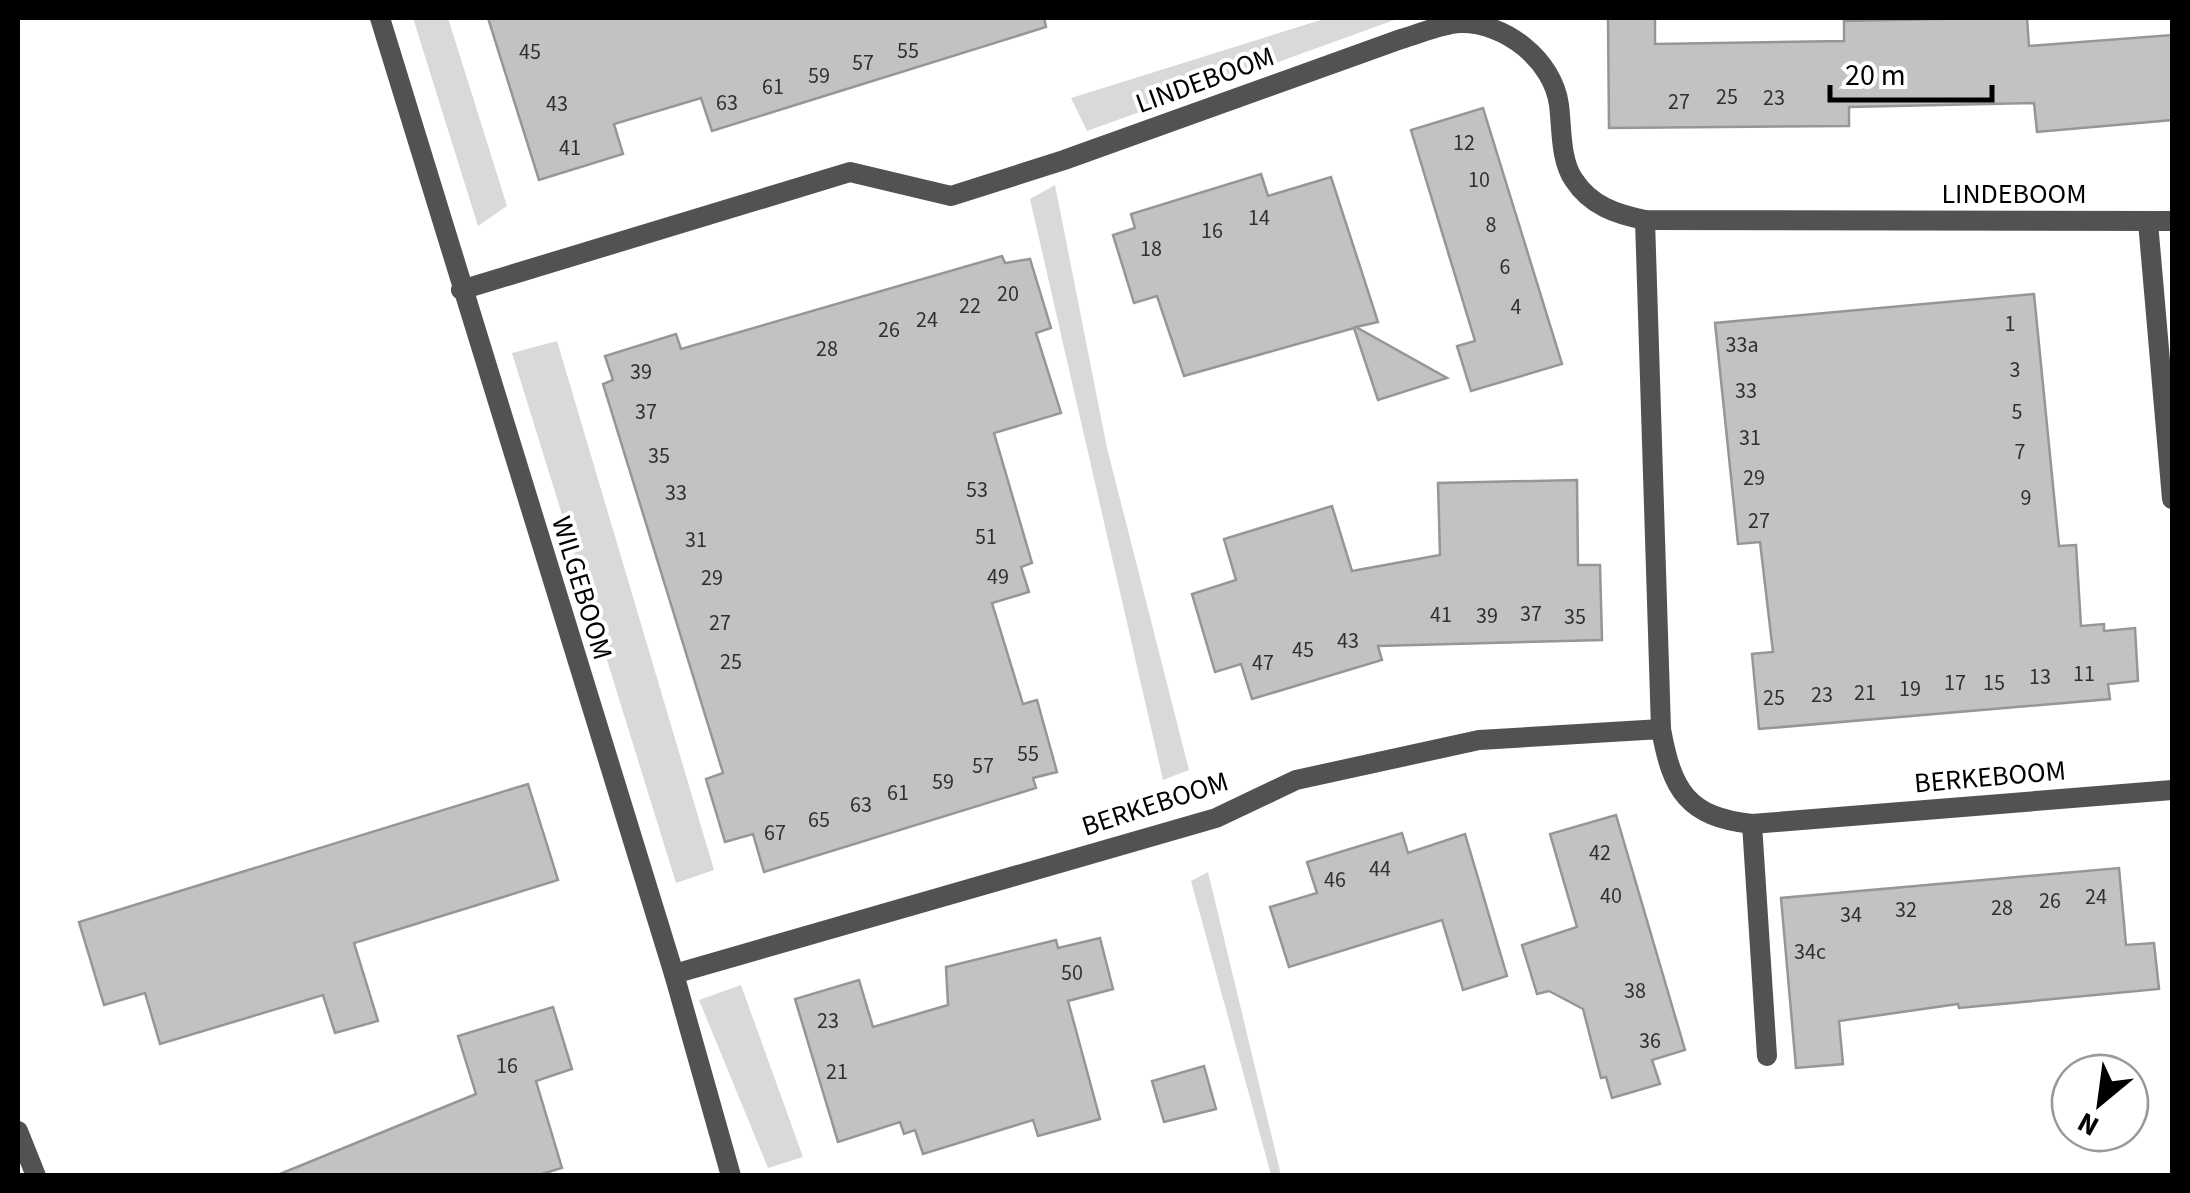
<svg xmlns="http://www.w3.org/2000/svg" width="2190" height="1193" font-family="'Source Sans 3',sans-serif">
  <style>
    .green { fill: #d9d9d9 }
    .building { fill: #c2c2c2; stroke: #969696; stroke-width: 2.5 }
    .lines { fill: none; stroke-linecap: round; stroke-linejoin: round }
    .street { stroke: #525252; stroke-width: 20 }
    .labels { text-anchor: middle; dominant-baseline: central; stroke-width: 8; stroke-linejoin: round; paint-order: stroke }
    .number-label { font-size: 22px; fill: #303030 }
    .street-label { font-size: 28px; fill: #000; stroke: #fff }
  </style>
  <rect width="100%" height="100%" fill="#fff"/>
  <!-- green -->
  <g class="green">
    <polygon points="413,18 448,18 507,206 478,226"/>
    <polygon points="1327,18 1400,18 1087,131 1071,98"/>
    <polygon points="1055,185 1107,448 1189,770 1163,780 1030,199"/>
    <polygon points="557,341 714,870 676,883 512,353"/>
    <polygon points="1208,872 1281,1175 1271,1175 1191,881"/>
    <polygon points="741,985 803,1157 768,1168 699,1000"/>
  </g>
  <!-- building -->
  <g class="building">
    <polygon points="488,18 1044,18 1046,27 712,131 701,98 614,124 623,154 539,180"/>
    <polygon points="1608,18 1655,18 1655,44 1844,41 1844,21 1983,18 2027,18 2029,46 2172,35 2172,120 2037,132 2034,103 1849,107 1849,126 1609,128"/>
    <polygon points="1483,108 1562,364 1471,391 1457,346 1475,341 1411,130"/>
    <polygon points="1261,174 1268,196 1331,177 1378,322 1356,327 1447,378 1378,400 1354,328 1184,376 1157,296 1134,303 1113,235 1135,228 1131,214"/>
    <polygon points="1002,256 1005,263 1030,259 1051,328 1036,333 1061,413 994,433 1032,563 1021,567 1029,592 992,603 1023,704 1037,700 1057,772 1033,778 1036,788 764,872 753,834 725,842 706,779 723,773 603,384 613,380 605,356 676,334 681,349"/>
    <polygon points="2034,294 2059,546 2076,545 2081,626 2104,624 2104,631 2135,628 2138,681 2108,684 2110,699 1759,729 1752,654 1773,652 1760,542 1738,544 1715,323"/>
    <polygon points="1577,480 1578,565 1600,565 1602,640 1378,646 1382,660 1252,699 1241,664 1215,672 1192,594 1236,580 1224,539 1332,506 1352,571 1440,555 1438,483"/>
    <polygon points="528,784 558,880 354,943 378,1021 335,1033 323,995 160,1044 145,993 104,1005 79,922"/>
    <polygon points="1616,815 1685,1050 1652,1060 1660,1084 1612,1098 1606,1077 1601,1078 1583,1009 1549,991 1537,994 1522,945 1577,927 1550,834"/>
    <polygon points="1402,833 1408,853 1465,834 1507,976 1463,990 1442,920 1289,967 1270,907 1317,893 1307,862"/>
    <polygon points="2119,868 2126,945 2154,943 2159,989 1959,1008 1958,1004 1839,1021 1843,1064 1796,1068 1781,898"/>
    <polygon points="1100,938 1113,989 1068,1001 1100,1119 1038,1136 1033,1120 923,1154 915,1130 904,1134 900,1122 838,1142 795,999 859,980 873,1027 948,1005 946,967 1056,940 1058,948"/>
    <polygon points="553,1007 572,1069 536,1081 562,1168 535,1176 275,1176 476,1094 458,1036"/>
    <polygon points="1204,1066 1216,1109 1164,1122 1152,1081"/>
  </g>
  <g class="lines">
    <!-- street -->
    <g class="street">
      <polyline points="380,18 674,974 731,1176"/>
      <polyline points="1645,220 1661,729"/>
      <polyline points="2148,222 2172,499"/>
      <path d="M461,290L850,172L951,196L1064,160L1401,39C1419,34 1441,24 1460,23C1505,22 1553,60 1559,105C1562,128 1560,160 1574,180C1591,206 1616,214 1645,220L2172,221"/>
      <polyline points="1752,824 1767,1056"/>
      <path d="M674,974L1216,818L1296,780L1479,740L1661,729C1672,790 1687,817 1752,824L2172,790"/>
      <polyline points="18,1131 36,1176"/>
    </g>
  </g>
  <g class="labels">
    <!-- number labels -->
    <g class="number-label">
      <text x="908" y="51">55</text>
      <text x="530" y="52">45</text>
      <text x="863" y="63">57</text>
      <text x="819" y="76">59</text>
      <text x="773" y="87">61</text>
      <text x="1727" y="97">25</text>
      <text x="1774" y="98">23</text>
      <text x="1679" y="102">27</text>
      <text x="727" y="103">63</text>
      <text x="557" y="104">43</text>
      <text x="1464" y="143">12</text>
      <text x="570" y="148">41</text>
      <text x="1479" y="180">10</text>
      <text x="1259" y="218">14</text>
      <text x="1491" y="225">8</text>
      <text x="1212" y="231">16</text>
      <text x="1151" y="249">18</text>
      <text x="1505" y="267">6</text>
      <text x="1008" y="294">20</text>
      <text x="970" y="306">22</text>
      <text x="1516" y="307">4</text>
      <text x="927" y="320">24</text>
      <text x="2010" y="324">1</text>
      <text x="889" y="330">26</text>
      <text x="1742" y="345">33a</text>
      <text x="827" y="349">28</text>
      <text x="2015" y="370">3</text>
      <text x="641" y="372">39</text>
      <text x="1746" y="391">33</text>
      <text x="646" y="412">37</text>
      <text x="2017" y="412">5</text>
      <text x="1750" y="438">31</text>
      <text x="2020" y="452">7</text>
      <text x="659" y="456">35</text>
      <text x="1754" y="478">29</text>
      <text x="977" y="490">53</text>
      <text x="676" y="493">33</text>
      <text x="2026" y="498">9</text>
      <text x="1759" y="521">27</text>
      <text x="986" y="537">51</text>
      <text x="696" y="540">31</text>
      <text x="998" y="577">49</text>
      <text x="712" y="578">29</text>
      <text x="1531" y="614">37</text>
      <text x="1441" y="615">41</text>
      <text x="1487" y="616">39</text>
      <text x="1575" y="617">35</text>
      <text x="720" y="623">27</text>
      <text x="1348" y="641">43</text>
      <text x="1303" y="650">45</text>
      <text x="731" y="662">25</text>
      <text x="1263" y="663">47</text>
      <text x="2084" y="674">11</text>
      <text x="2040" y="677">13</text>
      <text x="1955" y="683">17</text>
      <text x="1994" y="683">15</text>
      <text x="1910" y="689">19</text>
      <text x="1865" y="693">21</text>
      <text x="1822" y="695">23</text>
      <text x="1774" y="698">25</text>
      <text x="1028" y="754">55</text>
      <text x="983" y="766">57</text>
      <text x="943" y="782">59</text>
      <text x="898" y="793">61</text>
      <text x="861" y="805">63</text>
      <text x="819" y="820">65</text>
      <text x="775" y="833">67</text>
      <text x="1600" y="853">42</text>
      <text x="1380" y="869">44</text>
      <text x="1335" y="880">46</text>
      <text x="1611" y="896">40</text>
      <text x="2096" y="897">24</text>
      <text x="2050" y="901">26</text>
      <text x="2002" y="908">28</text>
      <text x="1906" y="910">32</text>
      <text x="1851" y="915">34</text>
      <text x="1810" y="952">34c</text>
      <text x="1072" y="973">50</text>
      <text x="1635" y="991">38</text>
      <text x="828" y="1021">23</text>
      <text x="1650" y="1041">36</text>
      <text x="507" y="1066">16</text>
      <text x="837" y="1072">21</text>
    </g>
    <!-- street labels -->
    <g class="street-label">
      <text transform="translate(1205 80) rotate(-20)">LINDEBOOM</text>
      <text x="2014" y="194">LINDEBOOM</text>
      <text transform="translate(582 588) rotate(73)">WILGEBOOM</text>
      <text transform="translate(1990 777) rotate(-5)">BERKEBOOM</text>
      <text transform="translate(1155 804) rotate(-18)">BERKEBOOM</text>
    </g>
  </g>
  <!-- border -->
  <rect width="2190" height="1193" fill="none" stroke="#000000" stroke-width="40"/>
  <!-- north arrow -->
  <g transform="translate(2100 1103) rotate(209)"><circle r="48" fill="#ffffff" stroke="#999999" stroke-width="2.5"/>
  <path d="M0-8L18 38L0 25L-18 38Z" fill="#000000"/>
  <text y="-15" font-size="28" font-weight="bold" text-anchor="middle" fill="#000000">N</text>
  </g>
  <!-- scale -->
  <path d="M1830 85v15h162v-15" fill="none" stroke="#000000" stroke-width="5"/>
  <text x="1845" y="85" font-size="30" fill="#000000" stroke="#ffffff" stroke-width="8" paint-order="stroke">20 m</text>
</svg>
